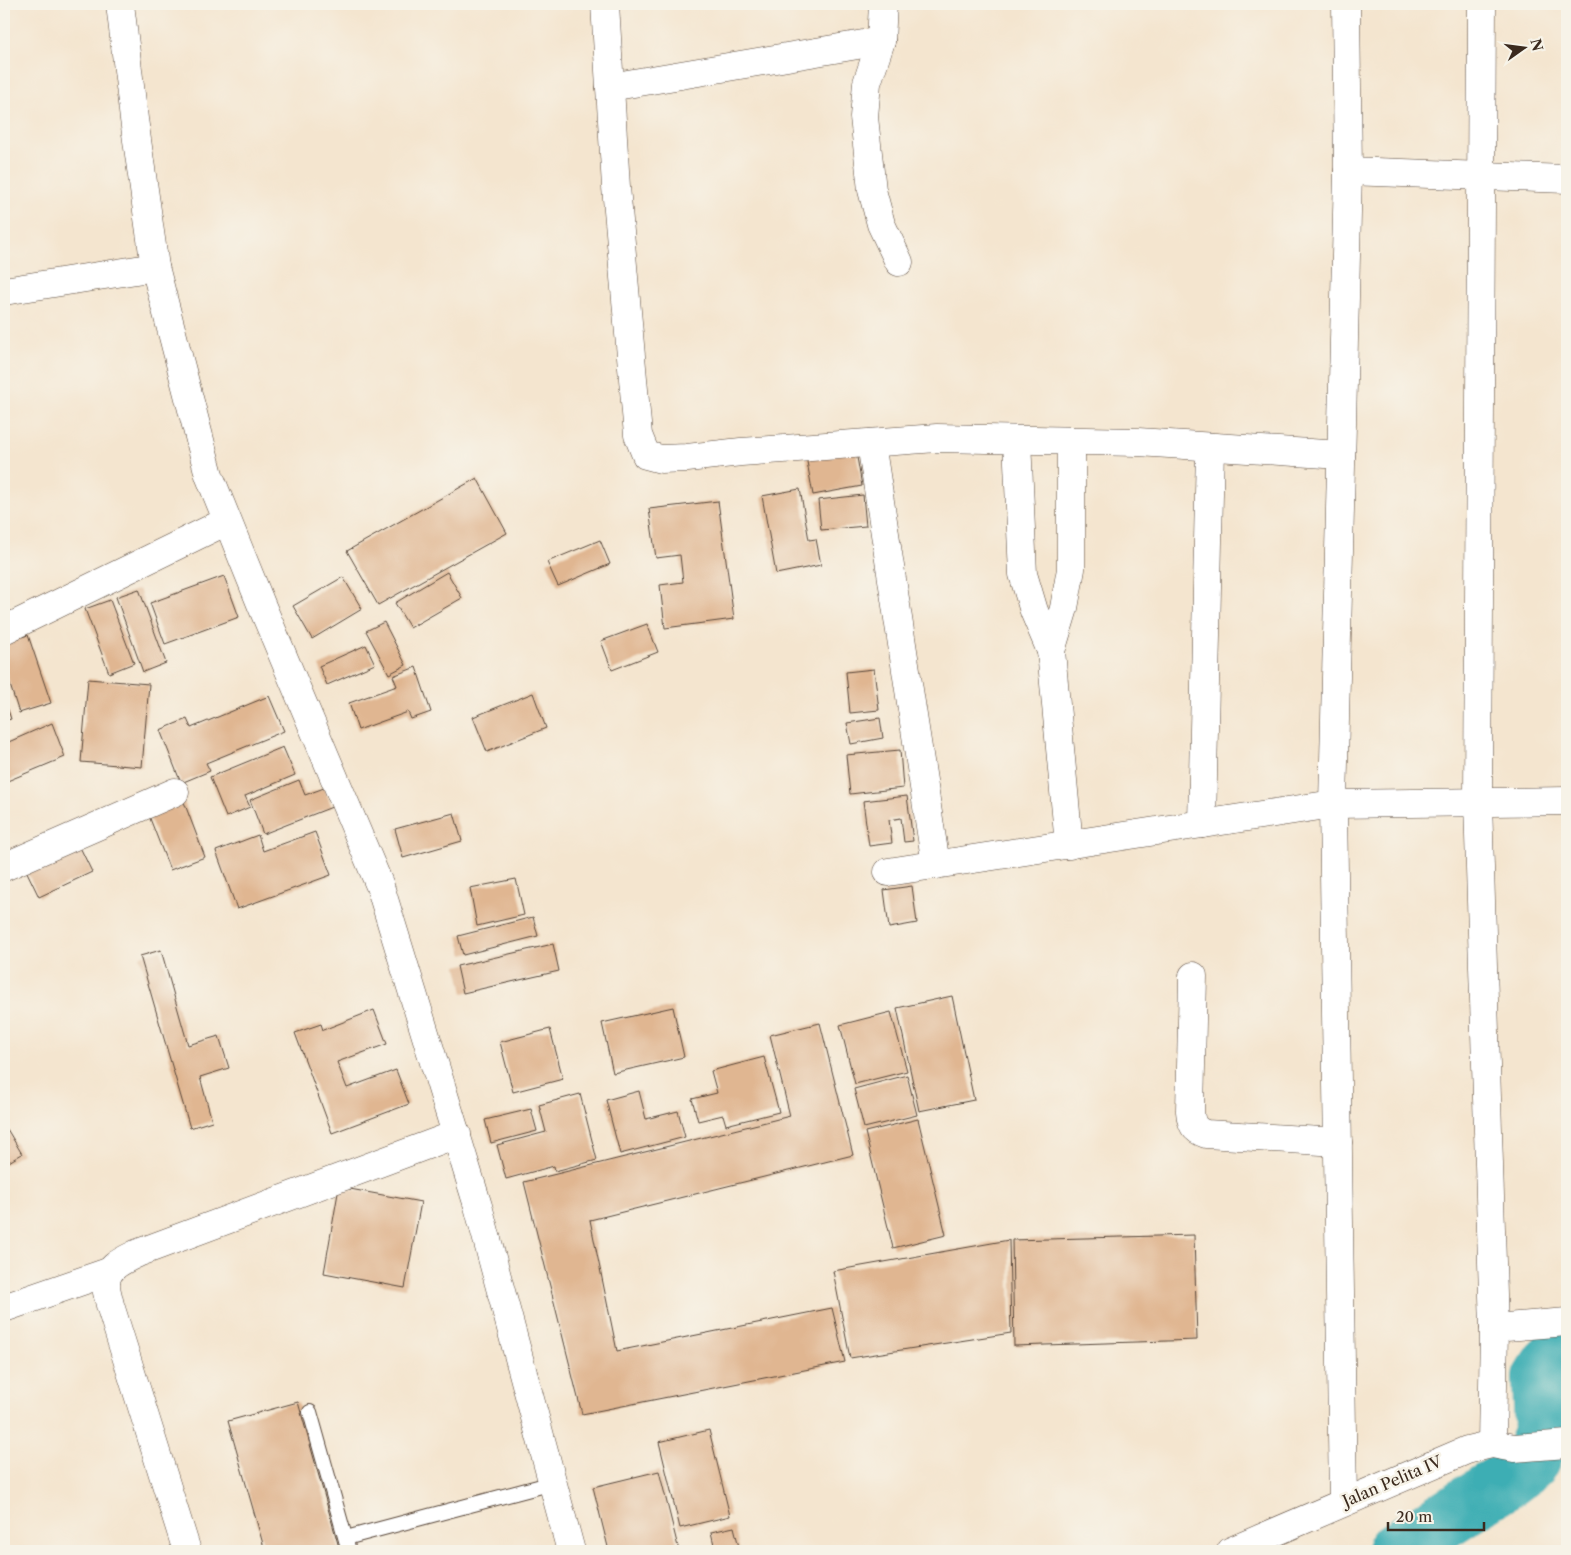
<svg xmlns="http://www.w3.org/2000/svg" width="1571" height="1555" font-family="'Libre Caslon Text',serif">
  <style>
    .lines { fill: none; stroke-linecap: round; stroke-linejoin: round }
    .river { stroke: #3caeb4; stroke-width: 58 }
    .building { fill: #e0b691 }
    .lane-casing { stroke: #574639; stroke-width: 16 }
    .street-casing { stroke: #574639; stroke-width: 29 }
    .secondary-casing { stroke: #574639; stroke-width: 29 }
    .lane { stroke: #fff; stroke-width: 14 }
    .street { stroke: #fff; stroke-width: 28 }
    .secondary { stroke: #fff; stroke-width: 28 }
    .labels { text-anchor: middle; dominant-baseline: central; stroke-width: 5; stroke-linejoin: round; paint-order: stroke }
    .street-label { font-size: 16px; fill: #3b2a1e; stroke: #f7f3e8 }
  </style>
  <rect width="100%" height="100%" fill="#f7f3e8"/>
  <filter id="ink" filterUnits="userSpaceOnUse"><feTurbulence type="fractalNoise" baseFrequency=".02" numOctaves="2"/><feDisplacementMap in="SourceGraphic" scale="10" xChannelSelector="R" yChannelSelector="G"/><feConvolveMatrix kernelMatrix="1 2 1 2 8 2 1 2 1" color-interpolation-filters="sRGB"/></filter>
  <filter id="wash" filterUnits="userSpaceOnUse"><feTurbulence type="fractalNoise" baseFrequency=".0096" numOctaves="4" result="noise"/><feDisplacementMap in="SourceGraphic" scale="20" xChannelSelector="R" yChannelSelector="G"/><feGaussianBlur stdDeviation="1.12" result="paint"/><feColorMatrix in="noise" values="0 0 0 0 0 0 0 0 0 0 0 0 0 0 0 0 0 1.4 0 .05"/><feComposite in="paint" operator="in"/></filter>
  <g filter="url(#wash)">
    <rect width="100%" height="100%" fill="#f4e5cf"/>
    <g class="lines">
      <!-- river -->
      <polyline class="river" points="1395,1551 1508,1479 1530,1462 1543,1431 1541,1379 1567,1342"/>
    </g>
    <g id="blocks">
      <!-- building -->
      <g class="building">
        <polygon points="855,446 862,486 813,495 806,456"/>
        <polygon points="477,478 507,533 378,605 347,551"/>
        <polygon points="800,489 809,540 816,539 821,565 776,574 762,496"/>
        <polygon points="863,495 866,526 821,530 818,500"/>
        <polygon points="718,501 734,619 665,628 660,585 683,582 680,555 656,558 649,509"/>
        <polygon points="600,540 610,564 558,586 547,562"/>
        <polygon points="447,572 462,598 410,628 395,603"/>
        <polygon points="224,576 239,617 165,644 150,603"/>
        <polygon points="343,577 362,609 312,639 293,606"/>
        <polygon points="139,589 166,663 143,672 116,597"/>
        <polygon points="110,600 134,663 109,673 85,609"/>
        <polygon points="384,622 406,665 389,674 366,631"/>
        <polygon points="647,624 658,652 612,670 601,641"/>
        <polygon points="28,635 51,703 19,713 4,666 4,643"/>
        <polygon points="366,645 375,664 327,685 319,666"/>
        <polygon points="416,667 431,712 411,719 408,712 358,730 349,703 397,686 393,676"/>
        <polygon points="874,669 879,710 850,713 846,672"/>
        <polygon points="88,679 149,684 142,767 81,762"/>
        <polygon points="533,693 546,728 487,752 473,717"/>
        <polygon points="269,696 284,731 206,763 210,771 181,783 160,730 187,719 191,728"/>
        <polygon points="4,698 11,719 4,721"/>
        <polygon points="880,718 883,738 851,744 847,723"/>
        <polygon points="52,723 65,757 5,782 4,779 4,744"/>
        <polygon points="283,747 295,775 245,796 250,807 226,817 210,777"/>
        <polygon points="900,750 903,788 850,794 846,755"/>
        <polygon points="299,780 305,795 324,788 332,807 263,834 250,800"/>
        <polygon points="907,796 913,841 904,842 901,818 889,820 892,843 869,846 863,801"/>
        <polygon points="184,802 205,857 170,870 149,816"/>
        <polygon points="454,813 462,841 403,858 395,829"/>
        <polygon points="315,832 331,875 237,909 216,851 258,835 263,851"/>
        <polygon points="78,843 92,872 39,897 25,868"/>
        <polygon points="516,879 524,915 477,926 470,888"/>
        <polygon points="912,886 917,923 889,928 884,890"/>
        <polygon points="533,917 538,936 463,955 458,936"/>
        <polygon points="553,944 559,971 463,993 457,966"/>
        <polygon points="161,950 188,1045 219,1036 229,1068 200,1077 212,1121 190,1128 140,956"/>
        <polygon points="952,996 974,1100 919,1111 897,1008"/>
        <polygon points="673,1007 684,1057 613,1073 602,1023"/>
        <polygon points="374,1010 387,1044 337,1062 347,1088 396,1070 409,1104 332,1133 295,1033 321,1024 323,1030"/>
        <polygon points="891,1012 907,1071 855,1084 840,1025"/>
        <polygon points="820,1023 853,1155 590,1220 617,1351 832,1308 845,1362 582,1414 524,1182 790,1116 770,1035"/>
        <polygon points="550,1029 563,1079 513,1092 500,1042"/>
        <polygon points="764,1057 779,1112 726,1125 723,1115 698,1121 692,1099 717,1093 711,1071"/>
        <polygon points="907,1075 917,1115 864,1128 854,1089"/>
        <polygon points="639,1091 646,1119 678,1111 685,1137 620,1154 606,1100"/>
        <polygon points="580,1094 597,1160 555,1171 554,1166 506,1179 497,1145 546,1132 539,1105"/>
        <polygon points="531,1109 537,1131 491,1143 485,1120"/>
        <polygon points="918,1119 946,1235 893,1248 865,1132"/>
        <polygon points="7,1129 22,1154 4,1165 4,1131"/>
        <polygon points="339,1187 421,1202 405,1288 324,1273"/>
        <polygon points="1194,1235 1197,1340 1014,1346 1012,1240"/>
        <polygon points="1009,1240 1011,1333 850,1358 833,1271"/>
        <polygon points="298,1402 340,1551 265,1551 228,1421"/>
        <polygon points="709,1430 730,1516 680,1528 659,1442"/>
        <polygon points="659,1471 679,1551 609,1551 593,1487"/>
        <polygon points="734,1527 740,1551 708,1551 715,1549 711,1532"/>
      </g>
    </g>
  </g>
  <g filter="url(#ink)">
    <use href="#blocks" fill-opacity="0" stroke="#574639" stroke-width="1"/>
    <g class="lines">
      <!-- lane casing -->
      <g class="lane-casing">
        <g id="lane">
          <polyline points="310,1412 349,1551"/>
          <polyline points="346,1538 553,1483"/>
        </g>
      </g>
      <!-- street casing -->
      <g class="street-casing">
        <g id="street">
          <polyline points="120,4 134,119 155,267 209,475 261,604 380,886 478,1206 571,1551"/>
          <polyline points="605,4 616,187 638,435 646,455 661,459 687,458 741,452 937,438 1138,442 1341,455"/>
          <polyline points="883,4 881,41 867,83 864,117 872,190 881,224 899,262"/>
          <polyline points="1482,4 1478,802 1494,1328"/>
          <polyline points="610,87 881,41"/>
          <polyline points="1348,171 1567,179"/>
          <polyline points="4,291 155,267"/>
          <polyline points="1017,440 1023,574 1034,611 1051,651"/>
          <polyline points="871,443 936,865"/>
          <polyline points="4,630 227,521"/>
          <polyline points="1202,824 1210,447"/>
          <polyline points="1069,845 1051,651 1064,608 1071,569 1071,441"/>
          <polyline points="4,867 175,792"/>
          <polyline points="888,872 1333,804 1567,801"/>
          <path d="M1193,976L1190,1111C1191,1124 1194,1130 1206,1134L1338,1142"/>
          <polyline points="4,1308 108,1272"/>
          <polyline points="1492,1444 1494,1328 1567,1322"/>
          <polyline points="1343,1502 1333,804 1348,171 1346,4"/>
          <path d="M187,1551L110,1305C109,1299 106,1291 106,1285C105,1267 124,1260 138,1253L457,1134"/>
        </g>
      </g>
      <!-- secondary casing -->
      <g class="secondary-casing">
        <polyline id="secondary" points="1231,1551 1467,1450 1492,1444 1514,1448 1567,1444"/>
      </g>
      <!-- lane -->
      <use href="#lane" class="lane"/>
      <!-- street -->
      <use href="#street" class="street"/>
      <!-- secondary -->
      <use href="#secondary" class="secondary"/>
    </g>
  </g>
  <g class="labels">
    <!-- street labels -->
    <g class="street-label">
      <text transform="translate(1392 1481) rotate(-23)">Jalan Pelita IV</text>
    </g>
  </g>
  <!-- margin -->
  <rect width="1571" height="1555" fill="none" stroke="#f7f3e8" stroke-width="20"/>
  <!-- north arrow -->
  <g transform="translate(1524 48) rotate(76)" stroke="#f7f3e8" stroke-width="4" paint-order="stroke">
  <path d="M0-4L9 19L0 12L-9 19Z" fill="#3b2a1e"/>
  <text y="-8" font-size="14" font-weight="bold" text-anchor="middle" fill="#3b2a1e">N</text>
  </g>
  <!-- scale -->
  <path d="M1388 1522v8h96v-8" fill="none" stroke="#3b2a1e" stroke-width="2.5"/>
  <text x="1396" y="1522" font-size="15" fill="#3b2a1e" stroke="#f7f3e8" stroke-width="4" paint-order="stroke">20 m</text>
</svg>
